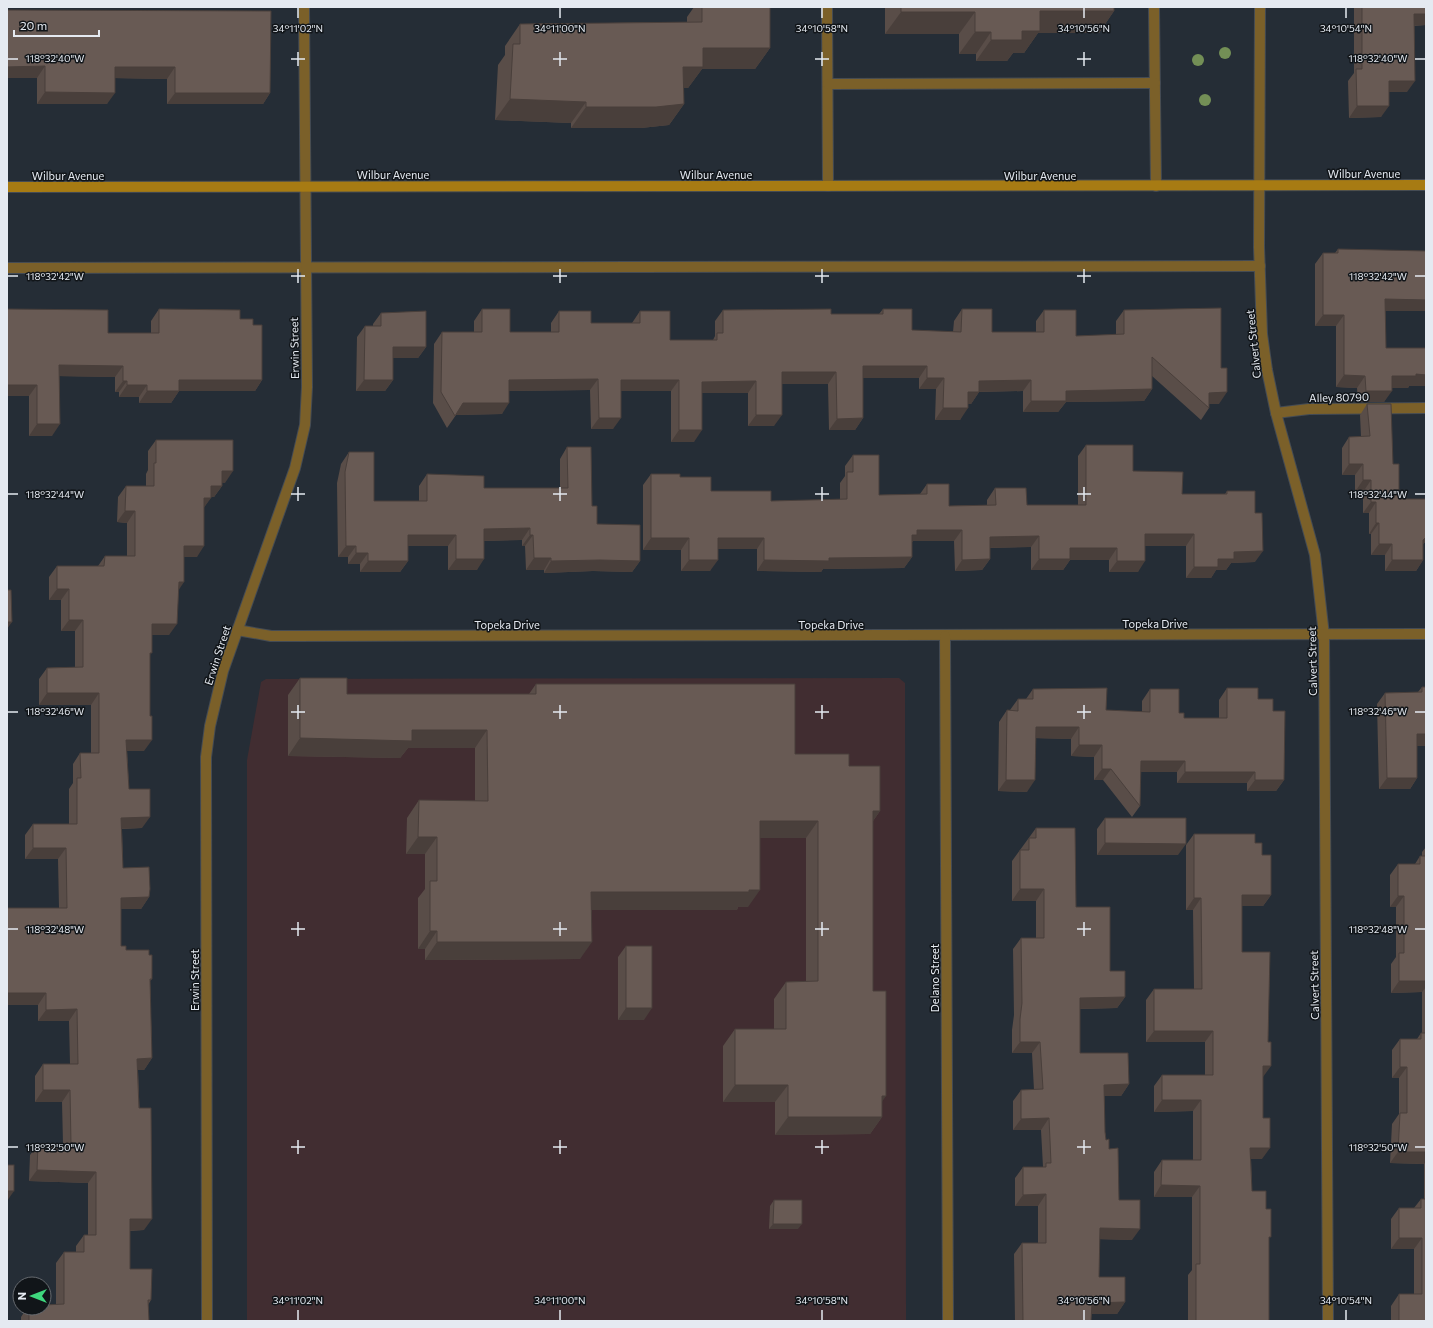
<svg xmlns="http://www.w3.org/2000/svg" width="1433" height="1328" font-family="Commissioner,sans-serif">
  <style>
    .education { fill: #412d31 }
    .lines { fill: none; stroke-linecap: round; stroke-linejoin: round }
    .service-casing { stroke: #444b54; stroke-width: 12 }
    .minor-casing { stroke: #444b54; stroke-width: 12 }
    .tertiary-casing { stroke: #444b54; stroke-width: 12 }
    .secondary-casing { stroke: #444b54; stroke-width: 12 }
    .service { stroke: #7b6029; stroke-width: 10 }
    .minor { stroke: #7b6029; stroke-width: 10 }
    .tertiary { stroke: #7b6029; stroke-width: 10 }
    .secondary { stroke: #a77b13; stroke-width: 10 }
    .tree { fill: #738f56 }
    .wall { fill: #594d48 }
    .shaded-wall { fill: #493f3b }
    .building { fill: #685a54; stroke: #493f3b }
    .ticks { fill: none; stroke: #e5eaf1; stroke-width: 1.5 }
    .labels { text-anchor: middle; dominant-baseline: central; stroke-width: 3; stroke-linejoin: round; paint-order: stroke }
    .street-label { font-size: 11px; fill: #e5eaf1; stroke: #111519 }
    .ticks-label { font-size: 10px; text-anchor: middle; fill: #e5eaf1; stroke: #111519; stroke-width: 3; stroke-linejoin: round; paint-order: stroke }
  </style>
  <rect width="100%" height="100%" fill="#252d36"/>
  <!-- education -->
  <polygon class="education" points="899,678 905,683 906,1321 247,1321 247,760 261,682 266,679"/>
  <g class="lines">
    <!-- service casing -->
    <g class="service-casing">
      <g id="service">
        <polyline points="827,7 828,186"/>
        <polyline points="1154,7 1156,186"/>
        <polyline points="828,84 1155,83"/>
        <polyline points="1276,413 1309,409 1426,408"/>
      </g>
    </g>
    <!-- minor casing -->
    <g class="minor-casing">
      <g id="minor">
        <polyline points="1260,7 1259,247 1262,334 1267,370 1276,413 1315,555 1324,635 1328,1321"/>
        <polyline points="7,268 1260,266"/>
        <polyline points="237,630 271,636 291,636 1426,634"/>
        <polyline points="945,636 948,1321"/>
      </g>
    </g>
    <!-- tertiary casing -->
    <g class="tertiary-casing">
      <polyline id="tertiary" points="207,1321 206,757 210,726 223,671 295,468 305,425 307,387 304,7"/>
    </g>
    <!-- secondary casing -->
    <g class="secondary-casing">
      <polyline id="secondary" points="7,187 1426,185"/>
    </g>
    <!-- service -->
    <use href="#service" class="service"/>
    <!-- minor -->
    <use href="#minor" class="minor"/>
    <!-- tertiary -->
    <use href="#tertiary" class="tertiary"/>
    <!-- secondary -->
    <use href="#secondary" class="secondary"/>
  </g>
  <!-- trees -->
  <g class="tree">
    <circle cx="1225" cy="53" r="6"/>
    <circle cx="1198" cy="60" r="6"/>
    <circle cx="1205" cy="100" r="6"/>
  </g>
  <!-- wall -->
  <g class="wall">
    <polygon points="694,7 770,7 770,48 755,69 702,69 688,88 684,88 684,104 669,125 641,128 571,128 571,123 495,120 498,65 505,55 505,46 520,24 687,22 687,17"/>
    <polygon points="885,7 1114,7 1114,11 1099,33 1038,33 1024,53 1013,53 1007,61 976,61 976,54 959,54 959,34 885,34"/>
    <polygon points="1354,7 1426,7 1426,25 1414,26 1407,92 1389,92 1381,117 1349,118 1348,81 1354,73"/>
    <polygon points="7,10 270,93 263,104 167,104 167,79 115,78 107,104 37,104 37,78"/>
    <polygon points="1338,249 1426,311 1385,311 1386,348 1409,386 1408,388 1392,388 1384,402 1358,402 1357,388 1336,387 1336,326 1315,326 1315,264 1323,253 1335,253"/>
    <polygon points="159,309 240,319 253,325 262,380 255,391 179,391 171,403 139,403 139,397 119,397 119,392 115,392 115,377 59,376 52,436 29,436 29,396 7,396 108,333 151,333 151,321"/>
    <polygon points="482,309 510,332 551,332 551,323 559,311 591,323 632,323 640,311 670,340 713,340 715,336 715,321 723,310 831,314 879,314 883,309 912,330 953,332 954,321 962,309 992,332 1036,332 1036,321 1044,310 1076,336 1116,335 1116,321 1124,310 1219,404 1209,404 1209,408 1201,420 1152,376 1152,389 1144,401 1066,402 1058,412 1023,412 1023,391 979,392 971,404 968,404 960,420 935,420 936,389 919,389 919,378 863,378 863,418 855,430 829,430 828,384 782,384 774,426 748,426 748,393 702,393 694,442 671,442 671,391 621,391 613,429 591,429 590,390 509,391 502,414 456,415 447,428 433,403 434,344 442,332 474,332 474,321"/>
    <polygon points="381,313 426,347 418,358 393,358 393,380 385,391 356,391 357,337 365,326 373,326 373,324"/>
    <polygon points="1367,404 1393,464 1399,499 1426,541 1423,544 1423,560 1416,571 1385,571 1385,555 1371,555 1371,534 1369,534 1369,513 1363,513 1363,492 1355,492 1355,475 1342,475 1342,448 1349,437 1361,437 1360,415"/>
    <polygon points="156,440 225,483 222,482 222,486 214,497 211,497 204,507 197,557 184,557 178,591 169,635 152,635 150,656 144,751 127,751 129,789 142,828 122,829 123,868 149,897 141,909 121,909 121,946 126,950 149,955 152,979 150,981 152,1058 144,1070 138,1070 144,1230 130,1231 130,1269 151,1300 148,1305 149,1321 21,1321 21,1317 27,1308 44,1308 56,1305 56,1263 64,1252 76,1252 76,1246 84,1235 88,1235 88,1183 29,1181 30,1155 38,1144 63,1144 62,1102 35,1102 35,1076 43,1064 70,1064 69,1021 38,1021 38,1005 7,1005 59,908 58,859 25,859 25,835 33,824 69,824 69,789 73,783 73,764 80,753 91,753 91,705 39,705 39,679 47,668 75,667 75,631 61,631 61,600 49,600 49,577 57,566 98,566 105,556 127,556 127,523 117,522 118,497 126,486 146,486 146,474 148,470 148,451"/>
    <polygon points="1086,445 1133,471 1182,494 1225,494 1227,491 1255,562 1231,563 1226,570 1216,570 1211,578 1186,578 1186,546 1145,546 1138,572 1109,572 1109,560 1070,560 1063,570 1031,570 1031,547 990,548 990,559 982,570 955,571 954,541 913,541 912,542 912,557 904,568 823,569 821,572 757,571 757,549 718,549 710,571 681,571 681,550 643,550 643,485 651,474 680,477 711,491 771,501 840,500 840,483 845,476 845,466 853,455 879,495 920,494 927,484 949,506 987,505 987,500 995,488 1027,505 1078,505 1078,456"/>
    <polygon points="567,447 592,506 597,524 640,561 632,572 593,571 544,573 544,570 526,570 525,546 522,546 522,540 484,541 477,570 448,570 448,546 408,546 408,561 400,572 360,572 360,564 348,564 348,557 338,557 337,483 341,464 349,452 374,501 419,501 419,486 427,474 484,488 560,488 560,459"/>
    <polygon points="300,678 347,694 529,694 536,684 795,754 849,766 880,811 873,821 873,991 882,1101 882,1117 870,1134 775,1135 775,1102 723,1102 723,1046 735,1029 774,1029 774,999 786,982 806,981 806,838 760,838 748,907 738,907 737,910 592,910 580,959 425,960 425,949 418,949 418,898 425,889 425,854 406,854 407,818 419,800 475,801 475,748 408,748 400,758 288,756 288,695"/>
    <polygon points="1422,687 1426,687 1417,746 1417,778 1410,789 1379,789 1377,704 1385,693 1418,692"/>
    <polygon points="1227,688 1258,699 1273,711 1284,780 1276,791 1247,791 1247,783 1177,783 1177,772 1140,772 1140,806 1132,817 1103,780 1094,780 1094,757 1071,756 1071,739 1036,738 1027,792 998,791 999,722 1007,710 1010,710 1018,699 1026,699 1033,689 1106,710 1142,712 1142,701 1150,689 1179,713 1184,718 1219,718 1219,700"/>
    <polygon points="1105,818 1178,855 1097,855 1097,829"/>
    <polygon points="1036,828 1076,907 1110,971 1125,997 1117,1008 1080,1009 1080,1053 1129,1084 1121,1096 1104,1096 1105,1132 1106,1140 1109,1149 1119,1200 1132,1240 1099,1239 1099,1277 1125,1302 1117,1314 1091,1314 1091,1321 1015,1321 1014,1254 1022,1243 1038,1243 1038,1206 1015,1206 1015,1178 1023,1167 1043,1167 1041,1130 1013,1130 1013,1101 1021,1090 1034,1090 1032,1053 1012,1053 1012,1030 1014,1015 1013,949 1021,938 1036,938 1036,901 1012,901 1012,861"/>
    <polygon points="1194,834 1255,843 1262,855 1271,895 1263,906 1242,906 1242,952 1263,1077 1262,1159 1251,1159 1252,1191 1266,1209 1269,1239 1269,1321 1188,1321 1188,1275 1192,1270 1192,1197 1154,1197 1154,1172 1162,1160 1193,1160 1193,1111 1154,1112 1154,1086 1162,1075 1205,1075 1205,1042 1146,1042 1146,1000 1154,989 1194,989 1193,910 1186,910 1186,845"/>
    <polygon points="1426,847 1426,1321 1391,1321 1391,1306 1399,1294 1414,1294 1414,1249 1391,1249 1391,1219 1399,1208 1414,1208 1421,1199 1424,1199 1424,1164 1390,1163 1392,1124 1399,1114 1399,1078 1392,1078 1392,1050 1400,1039 1417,1039 1421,1033 1422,1033 1422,992 1391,993 1391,964 1396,957 1396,907 1390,907 1390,875 1398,864 1415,864 1420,856 1422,856 1422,852"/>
    <polygon points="626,946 644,1020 618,1020 618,957"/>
    <polygon points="774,1200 798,1229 769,1229 770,1206"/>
  </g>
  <!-- shaded-wall -->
  <g class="shaded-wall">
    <polygon points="1040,11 1114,11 1099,33 1038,33 1024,53 1013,53 1007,61 976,61 991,40 1022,31"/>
    <polygon points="901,12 975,12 959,34 885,34"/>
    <polygon points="1414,14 1426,14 1426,25 1406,26"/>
    <polygon points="975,32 991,32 976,54 959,54"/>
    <polygon points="703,48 770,48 755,69 702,69 688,88 668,88 683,67"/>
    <polygon points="45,66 37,78 7,78 7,67"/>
    <polygon points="115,67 175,67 167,79 107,78"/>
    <polygon points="1389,81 1415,81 1407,92 1381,92"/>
    <polygon points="45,92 115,93 107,104 37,104"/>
    <polygon points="175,93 270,93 263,104 167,104"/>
    <polygon points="510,99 586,102 571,123 495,120"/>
    <polygon points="684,104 669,125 641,128 571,128 586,107"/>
    <polygon points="1357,106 1389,106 1381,117 1349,118"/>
    <polygon points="1385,299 1426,300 1426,311 1377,311"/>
    <polygon points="1323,315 1344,315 1336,326 1315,326"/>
    <polygon points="393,347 426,347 418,358 385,358"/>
    <polygon points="59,365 123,366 115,377 51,376"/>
    <polygon points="863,366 927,366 919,378 855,378"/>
    <polygon points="782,372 836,372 828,384 774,384"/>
    <polygon points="1416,374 1426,375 1426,386 1409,386 1408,388 1384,388 1392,376"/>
    <polygon points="1344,375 1365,376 1357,388 1336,387"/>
    <polygon points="927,378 944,378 936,389 919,389"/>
    <polygon points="598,379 590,390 501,391 509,380"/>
    <polygon points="179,380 262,380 255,391 179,391 171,403 139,403 147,391"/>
    <polygon points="364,380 393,380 385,391 356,391"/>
    <polygon points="621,380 679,380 671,391 613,391"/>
    <polygon points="1031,380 1023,391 971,392 979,381"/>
    <polygon points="123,381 127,381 119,392 115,392"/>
    <polygon points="756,381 748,393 694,393 702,382"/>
    <polygon points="7,385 37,385 29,396 7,396"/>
    <polygon points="127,385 147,385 139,397 119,397"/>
    <polygon points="1152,389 1144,401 1066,402 1058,412 1023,412 1031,401 1066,391"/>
    <polygon points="1366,391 1392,391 1384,402 1358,402"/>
    <polygon points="968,392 979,392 971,404 960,404"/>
    <polygon points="1227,392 1219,404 1204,404 1209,393"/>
    <polygon points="463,403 509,403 502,414 455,415"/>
    <polygon points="943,408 968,408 960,420 935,420"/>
    <polygon points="756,415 782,415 774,426 748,426"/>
    <polygon points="599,418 621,418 613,429 591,429"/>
    <polygon points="863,418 855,430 829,430 837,419"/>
    <polygon points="37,424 60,424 52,436 29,436"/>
    <polygon points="679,430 702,430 694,442 671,442"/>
    <polygon points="1349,464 1363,464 1355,475 1342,475"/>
    <polygon points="222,471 233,471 225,483 214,482"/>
    <polygon points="1363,480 1371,480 1363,492 1355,492"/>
    <polygon points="211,486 222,486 214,497 203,497"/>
    <polygon points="204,498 211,498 203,509"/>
    <polygon points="1371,502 1376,502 1369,513 1363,513"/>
    <polygon points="125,511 135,511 127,523 117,522"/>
    <polygon points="1376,523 1379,523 1371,534 1369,534"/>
    <polygon points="530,528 522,540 477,541 484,529"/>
    <polygon points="917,530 962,530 954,541 913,541 909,546 912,535"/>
    <polygon points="1145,534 1194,534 1186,546 1138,546"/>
    <polygon points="408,535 456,535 448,546 400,546"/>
    <polygon points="530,535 533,535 525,546 522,546"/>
    <polygon points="1039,536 1031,547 982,548 990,537"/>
    <polygon points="1426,537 1426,541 1416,551 1423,540"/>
    <polygon points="651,538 689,538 681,550 643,550"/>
    <polygon points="718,538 764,538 757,549 710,549"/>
    <polygon points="1379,544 1392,544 1385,555 1371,555"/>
    <polygon points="184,546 204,546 197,557 176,557"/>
    <polygon points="346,546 356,546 348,557 338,557"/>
    <polygon points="1070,548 1117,548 1109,560 1070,560 1063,570 1031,570 1039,559"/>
    <polygon points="1263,551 1255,562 1231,563 1226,570 1216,570 1211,578 1186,578 1194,567 1218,559 1234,552"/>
    <polygon points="356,553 368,553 360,564 348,564"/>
    <polygon points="912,557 904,568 823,569 821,572 757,571 764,560 829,558"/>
    <polygon points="534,558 551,558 544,570 526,570"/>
    <polygon points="456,559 484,559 477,570 448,570"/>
    <polygon points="990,559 982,570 955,571 962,560"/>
    <polygon points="600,560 640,561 632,572 593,571 544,573 551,561"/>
    <polygon points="689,560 718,560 710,571 681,571"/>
    <polygon points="1392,560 1423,560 1416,571 1385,571"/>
    <polygon points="368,561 408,561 400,572 360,572"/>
    <polygon points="1117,561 1145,561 1138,572 1109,572"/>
    <polygon points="179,582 184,582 176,594"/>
    <polygon points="57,589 69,589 61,600 49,600"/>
    <polygon points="69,620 83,620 75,631 61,631"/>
    <polygon points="7,622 12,622 7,629"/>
    <polygon points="152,624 177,624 169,635 144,635"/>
    <polygon points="47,693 99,693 91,705 39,705"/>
    <polygon points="1036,727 1079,727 1071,739 1028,738"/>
    <polygon points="412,730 487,730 475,748 408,748 400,758 288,756 300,738"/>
    <polygon points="1417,734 1426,734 1426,746 1409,746"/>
    <polygon points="126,740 152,740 144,751 118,751"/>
    <polygon points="1079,745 1102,745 1094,757 1071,756"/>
    <polygon points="1141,761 1185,761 1177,772 1133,772"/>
    <polygon points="1102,769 1111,769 1103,780 1094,780"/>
    <polygon points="1185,772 1255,772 1247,783 1177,783"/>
    <polygon points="1387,778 1417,778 1410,789 1379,789"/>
    <polygon points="1006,780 1035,780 1027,792 998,791"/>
    <polygon points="1255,780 1284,780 1276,791 1247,791"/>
    <polygon points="873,811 880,811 868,828"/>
    <polygon points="150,817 142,828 113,829 121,818"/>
    <polygon points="760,821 818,821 806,838 748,838"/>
    <polygon points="418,837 437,837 425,854 406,854"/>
    <polygon points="1105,843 1186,844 1178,855 1097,855"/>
    <polygon points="33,848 66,848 58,859 25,859"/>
    <polygon points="1020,889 1044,889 1036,901 1012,901"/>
    <polygon points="760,890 748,907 738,907 737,910 579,910 591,892"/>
    <polygon points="1242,895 1271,895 1263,906 1234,906"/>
    <polygon points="1398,896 1404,896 1396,907 1390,907"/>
    <polygon points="149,897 141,909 113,909 121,898"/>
    <polygon points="1194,898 1201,898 1193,910 1186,910"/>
    <polygon points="430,931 437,931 425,949 418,949"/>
    <polygon points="437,942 592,942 580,959 425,960"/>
    <polygon points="1399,981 1426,981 1426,987 1422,992 1391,993"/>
    <polygon points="7,993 46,993 38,1005 7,1005"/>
    <polygon points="1125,997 1117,1008 1072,1009 1080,998"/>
    <polygon points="626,1008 652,1008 644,1020 618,1020"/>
    <polygon points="77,1009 69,1021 38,1021 46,1010"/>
    <polygon points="1154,1031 1213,1031 1205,1042 1146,1042"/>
    <polygon points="1020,1042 1040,1042 1032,1053 1012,1053"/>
    <polygon points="152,1058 144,1070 130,1070 137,1059"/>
    <polygon points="1263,1066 1271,1066 1263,1077"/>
    <polygon points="1400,1067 1407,1067 1399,1078 1392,1078"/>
    <polygon points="1129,1084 1121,1096 1096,1096 1104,1085"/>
    <polygon points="735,1085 788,1085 775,1102 723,1102"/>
    <polygon points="43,1090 70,1090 62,1102 35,1102"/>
    <polygon points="882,1096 886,1096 874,1113"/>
    <polygon points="1162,1100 1201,1100 1193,1111 1154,1112"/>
    <polygon points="788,1117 882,1117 870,1134 775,1135"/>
    <polygon points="1049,1118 1041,1130 1013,1130 1021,1119"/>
    <polygon points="1250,1148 1270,1148 1262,1159 1242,1159"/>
    <polygon points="1398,1152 1426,1152 1426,1161 1424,1164 1390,1163"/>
    <polygon points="37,1170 96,1172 88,1183 29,1181"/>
    <polygon points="1161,1185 1200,1186 1192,1197 1154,1197"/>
    <polygon points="7,1191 14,1191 7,1201"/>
    <polygon points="1046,1194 1038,1206 1015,1206 1023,1195"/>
    <polygon points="130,1219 152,1219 144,1230 122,1231"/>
    <polygon points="773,1224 802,1224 798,1229 769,1229"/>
    <polygon points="1100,1228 1140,1229 1132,1240 1092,1239"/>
    <polygon points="1399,1238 1422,1238 1414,1249 1391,1249"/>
    <polygon points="1125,1302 1117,1314 1084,1314 1092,1303"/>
  </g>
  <!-- building -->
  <g class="building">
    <polygon points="702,7 770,7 770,48 703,48 703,67 683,67 684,104 656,107 586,107 586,102 510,99 513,44 520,44 520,24 702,22"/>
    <polygon points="901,7 1114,7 1114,11 1040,11 1040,31 1022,31 1022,40 991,40 991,32 975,32 975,12 901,12"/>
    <polygon points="1362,7 1426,7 1426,14 1414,14 1415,81 1389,81 1389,106 1357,106 1356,69 1362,69"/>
    <polygon points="7,10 271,11 270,93 175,93 175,67 115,67 115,93 45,92 45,66 7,67"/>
    <polygon points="1338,249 1426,251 1426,300 1385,299 1386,348 1426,348 1426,375 1416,374 1416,376 1392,376 1392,391 1366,391 1365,376 1344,375 1344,315 1323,315 1323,253 1338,253"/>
    <polygon points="1221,308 1221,368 1227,368 1227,392 1209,393 1209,408 1152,357 1152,389 1066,391 1066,401 1031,401 1031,380 979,381 979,392 968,392 968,408 943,408 944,378 927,378 927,366 863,366 863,418 837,419 836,372 782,372 782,415 756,415 756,381 702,382 702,430 679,430 679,380 621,380 621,418 599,418 598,379 509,380 509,403 463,403 455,416 441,392 442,332 482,332 482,309 510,309 510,332 559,332 559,311 591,311 591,323 640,323 640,311 670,311 670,340 717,340 717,333 723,333 723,310 831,309 831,314 883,314 883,309 912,309 912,330 961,332 962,309 992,309 992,332 1044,332 1044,310 1076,310 1076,336 1124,334 1124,310"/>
    <polygon points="7,309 108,310 108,333 159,333 159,309 240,310 240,319 253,319 253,325 262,325 262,380 179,380 179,391 147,391 147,385 127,385 127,381 123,381 123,366 59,365 60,424 37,424 37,385 7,385"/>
    <polygon points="426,311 426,347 393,347 393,380 364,380 365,326 381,326 381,313"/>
    <polygon points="1367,404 1391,404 1393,464 1399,464 1399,499 1426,499 1426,537 1423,540 1423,560 1392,560 1392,544 1379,544 1379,523 1376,523 1376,502 1371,502 1371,480 1363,480 1363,464 1349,464 1349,437 1370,436"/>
    <polygon points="156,440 233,440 233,471 222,471 222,486 211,486 211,498 204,498 204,546 184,546 184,582 179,582 177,624 152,624 152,653 150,653 150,716 152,716 152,740 126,740 129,789 150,789 150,817 121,818 123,868 149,867 150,889 149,897 121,898 121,946 126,946 126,950 149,950 149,955 152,955 152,979 150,979 152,1058 137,1059 139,1108 151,1108 152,1219 130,1219 130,1269 152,1269 151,1300 148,1300 149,1321 29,1321 29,1308 44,1308 44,1305 64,1304 64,1252 84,1252 84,1235 96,1235 96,1172 37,1170 38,1144 71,1144 70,1090 43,1090 43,1064 78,1064 77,1009 46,1010 46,993 7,993 7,908 67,908 66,848 33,848 33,824 77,824 77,778 81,778 80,753 99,753 99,693 47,693 47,668 83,667 83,620 69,620 69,589 57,589 57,566 104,566 105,556 135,556 135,511 125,511 126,486 154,486 154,463 156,463"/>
    <polygon points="1086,445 1133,445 1133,471 1183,472 1182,494 1227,494 1227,491 1255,491 1255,513 1262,513 1263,551 1234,552 1234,559 1218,559 1218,567 1194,567 1194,534 1145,534 1145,561 1117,561 1117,548 1070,548 1070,559 1039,559 1039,536 990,537 990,559 962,560 962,530 917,530 917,535 912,535 912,557 829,558 829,561 764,560 764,538 718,538 718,560 689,560 689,538 651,538 651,474 680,474 680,477 711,477 711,491 771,491 771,501 847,499 847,472 853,472 853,455 879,455 879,495 927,494 927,484 949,484 949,506 996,505 995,488 1026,488 1027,505 1086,505"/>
    <polygon points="567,447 591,447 592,506 597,506 597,524 640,525 640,561 600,560 551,561 551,558 534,558 533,535 530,535 530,528 484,529 484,559 456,559 456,535 408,535 408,561 368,561 368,553 356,553 356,546 346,546 345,472 349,452 374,452 374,501 427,501 427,474 484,476 484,488 568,488"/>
    <polygon points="7,590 11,590 12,622 7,622"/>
    <polygon points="300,678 347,678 347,694 536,694 536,684 795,684 795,754 849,754 849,766 880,766 880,811 873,811 873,991 886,991 886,1096 882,1096 882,1117 788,1117 788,1085 735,1085 735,1029 786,1029 786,982 818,981 818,821 760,821 760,890 749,890 749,892 591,892 592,942 437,942 437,931 430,931 430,881 437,881 437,837 418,837 419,800 488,801 487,730 412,730 412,741 300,738"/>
    <polygon points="1422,687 1426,687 1426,734 1417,734 1417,778 1387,778 1385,693 1422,692"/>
    <polygon points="1107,688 1106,710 1150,712 1150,689 1179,689 1179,713 1184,713 1184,718 1227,718 1227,688 1258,688 1258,699 1273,699 1273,711 1285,711 1284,780 1255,780 1255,772 1185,772 1185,761 1141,761 1140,806 1111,769 1102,769 1102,745 1079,745 1079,727 1036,727 1035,780 1006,780 1007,710 1018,711 1018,699 1033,699 1033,689"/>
    <polygon points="1105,818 1186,818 1186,844 1105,843"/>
    <polygon points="1036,828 1075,828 1076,907 1110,907 1110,971 1125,971 1125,997 1080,998 1080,1053 1128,1053 1129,1084 1104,1085 1105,1132 1106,1140 1109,1139 1109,1149 1118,1148 1119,1200 1140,1200 1140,1229 1100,1228 1099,1277 1125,1277 1125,1302 1092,1303 1091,1321 1023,1321 1022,1243 1046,1243 1046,1194 1023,1195 1023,1167 1046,1167 1046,1163 1051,1163 1049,1118 1021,1119 1021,1090 1043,1089 1040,1042 1020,1042 1020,1019 1022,1003 1021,938 1044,938 1044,889 1020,889 1020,850 1029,850 1029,838 1036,838"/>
    <polygon points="1194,834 1255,834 1255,843 1262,843 1262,855 1271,855 1271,895 1242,895 1242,952 1270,952 1268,1042 1271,1042 1271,1066 1263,1066 1263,1118 1270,1118 1270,1148 1250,1148 1252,1191 1266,1191 1266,1209 1271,1209 1271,1237 1269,1237 1269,1321 1196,1321 1196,1264 1200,1264 1200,1186 1161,1185 1162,1160 1201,1160 1201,1100 1162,1100 1162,1075 1213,1075 1213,1031 1154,1031 1154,989 1202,989 1201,898 1194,898"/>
    <polygon points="1420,856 1426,856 1426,981 1399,981 1399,953 1404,953 1404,896 1398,896 1398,864 1420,864"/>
    <rect x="626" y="946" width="26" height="62"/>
    <polygon points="1421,1033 1426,1033 1426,1152 1398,1152 1400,1113 1407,1113 1407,1067 1400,1067 1400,1039 1421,1039"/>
    <rect x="7" y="1165" width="7" height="26"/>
    <polygon points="1421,1199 1426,1199 1426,1321 1399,1321 1399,1294 1422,1294 1422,1238 1399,1238 1399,1208 1421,1208"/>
    <polygon points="774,1200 802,1200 802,1224 773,1224"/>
  </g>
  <!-- ticks -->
  <path class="ticks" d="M298,8V18M560,8V18M822,8V18M1084,8V18M1346,8V18M298,52V66M560,52V66M822,52V66M1084,52V66M8,59H18M291,59H305M553,59H567M815,59H829M1077,59H1091M1415,59H1425M298,269V283M560,269V283M822,269V283M1084,269V283M8,276H18M291,276H305M553,276H567M815,276H829M1077,276H1091M1415,276H1425M298,487V501M560,487V501M822,487V501M1084,487V501M8,494H18M291,494H305M553,494H567M815,494H829M1077,494H1091M1415,494H1425M298,705V719M560,705V719M822,705V719M1084,705V719M8,712H18M291,712H305M553,712H567M815,712H829M1077,712H1091M1415,712H1425M298,922V936M560,922V936M822,922V936M1084,922V936M8,929H18M291,929H305M553,929H567M815,929H829M1077,929H1091M1415,929H1425M298,1140V1154M560,1140V1154M822,1140V1154M1084,1140V1154M8,1147H18M291,1147H305M553,1147H567M815,1147H829M1077,1147H1091M1415,1147H1425M298,1310V1320M560,1310V1320M822,1310V1320M1084,1310V1320M1346,1310V1320"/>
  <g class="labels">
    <!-- street labels -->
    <g class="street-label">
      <text x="1364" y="173">Wilbur Avenue</text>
      <text x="393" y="174">Wilbur Avenue</text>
      <text x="716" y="174">Wilbur Avenue</text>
      <text x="68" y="175">Wilbur Avenue</text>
      <text x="1040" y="175">Wilbur Avenue</text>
      <text transform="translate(1253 344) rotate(-96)">Calvert Street</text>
      <text transform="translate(294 348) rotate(-91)">Erwin Street</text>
      <text transform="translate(1339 397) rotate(-1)">Alley 80790</text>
      <text x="1155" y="623">Topeka Drive</text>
      <text x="507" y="624">Topeka Drive</text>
      <text x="831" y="624">Topeka Drive</text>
      <text transform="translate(217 655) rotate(-72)">Erwin Street</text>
      <text transform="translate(1312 661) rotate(-91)">Calvert Street</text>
      <text transform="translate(934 978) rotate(-90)">Delano Street</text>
      <text transform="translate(194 980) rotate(-90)">Erwin Street</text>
      <text transform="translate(1314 985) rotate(-91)">Calvert Street</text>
    </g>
  </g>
  <g class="ticks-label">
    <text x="298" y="32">34°11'02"N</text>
    <text x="560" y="32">34°11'00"N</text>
    <text x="822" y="32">34°10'58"N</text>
    <text x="1084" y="32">34°10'56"N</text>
    <text x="1346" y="32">34°10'54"N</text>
    <text x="1378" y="62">118°32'40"W</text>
    <text x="55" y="62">118°32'40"W</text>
    <text x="1378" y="280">118°32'42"W</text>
    <text x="55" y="280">118°32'42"W</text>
    <text x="1378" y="498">118°32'44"W</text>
    <text x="55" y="498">118°32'44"W</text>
    <text x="1378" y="715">118°32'46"W</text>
    <text x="55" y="715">118°32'46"W</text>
    <text x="1378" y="933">118°32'48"W</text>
    <text x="55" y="933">118°32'48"W</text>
    <text x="1378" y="1151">118°32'50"W</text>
    <text x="55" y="1151">118°32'50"W</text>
    <text x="298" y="1304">34°11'02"N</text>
    <text x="560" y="1304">34°11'00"N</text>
    <text x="822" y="1304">34°10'58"N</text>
    <text x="1084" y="1304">34°10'56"N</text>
    <text x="1346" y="1304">34°10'54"N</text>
  </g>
  <!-- border -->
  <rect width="1433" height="1328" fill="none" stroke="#e5eaf1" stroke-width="16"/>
  <!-- north arrow -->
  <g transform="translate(32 1296) rotate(270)"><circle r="19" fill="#111519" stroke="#666a6f"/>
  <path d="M0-3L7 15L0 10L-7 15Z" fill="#3ed77d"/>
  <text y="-6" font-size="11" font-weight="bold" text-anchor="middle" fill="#e5eaf1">N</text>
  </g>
  <!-- scale -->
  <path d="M14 30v6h85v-6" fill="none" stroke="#e5eaf1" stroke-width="2"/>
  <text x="20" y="30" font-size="12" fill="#e5eaf1" stroke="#111519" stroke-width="3" paint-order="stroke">20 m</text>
</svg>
